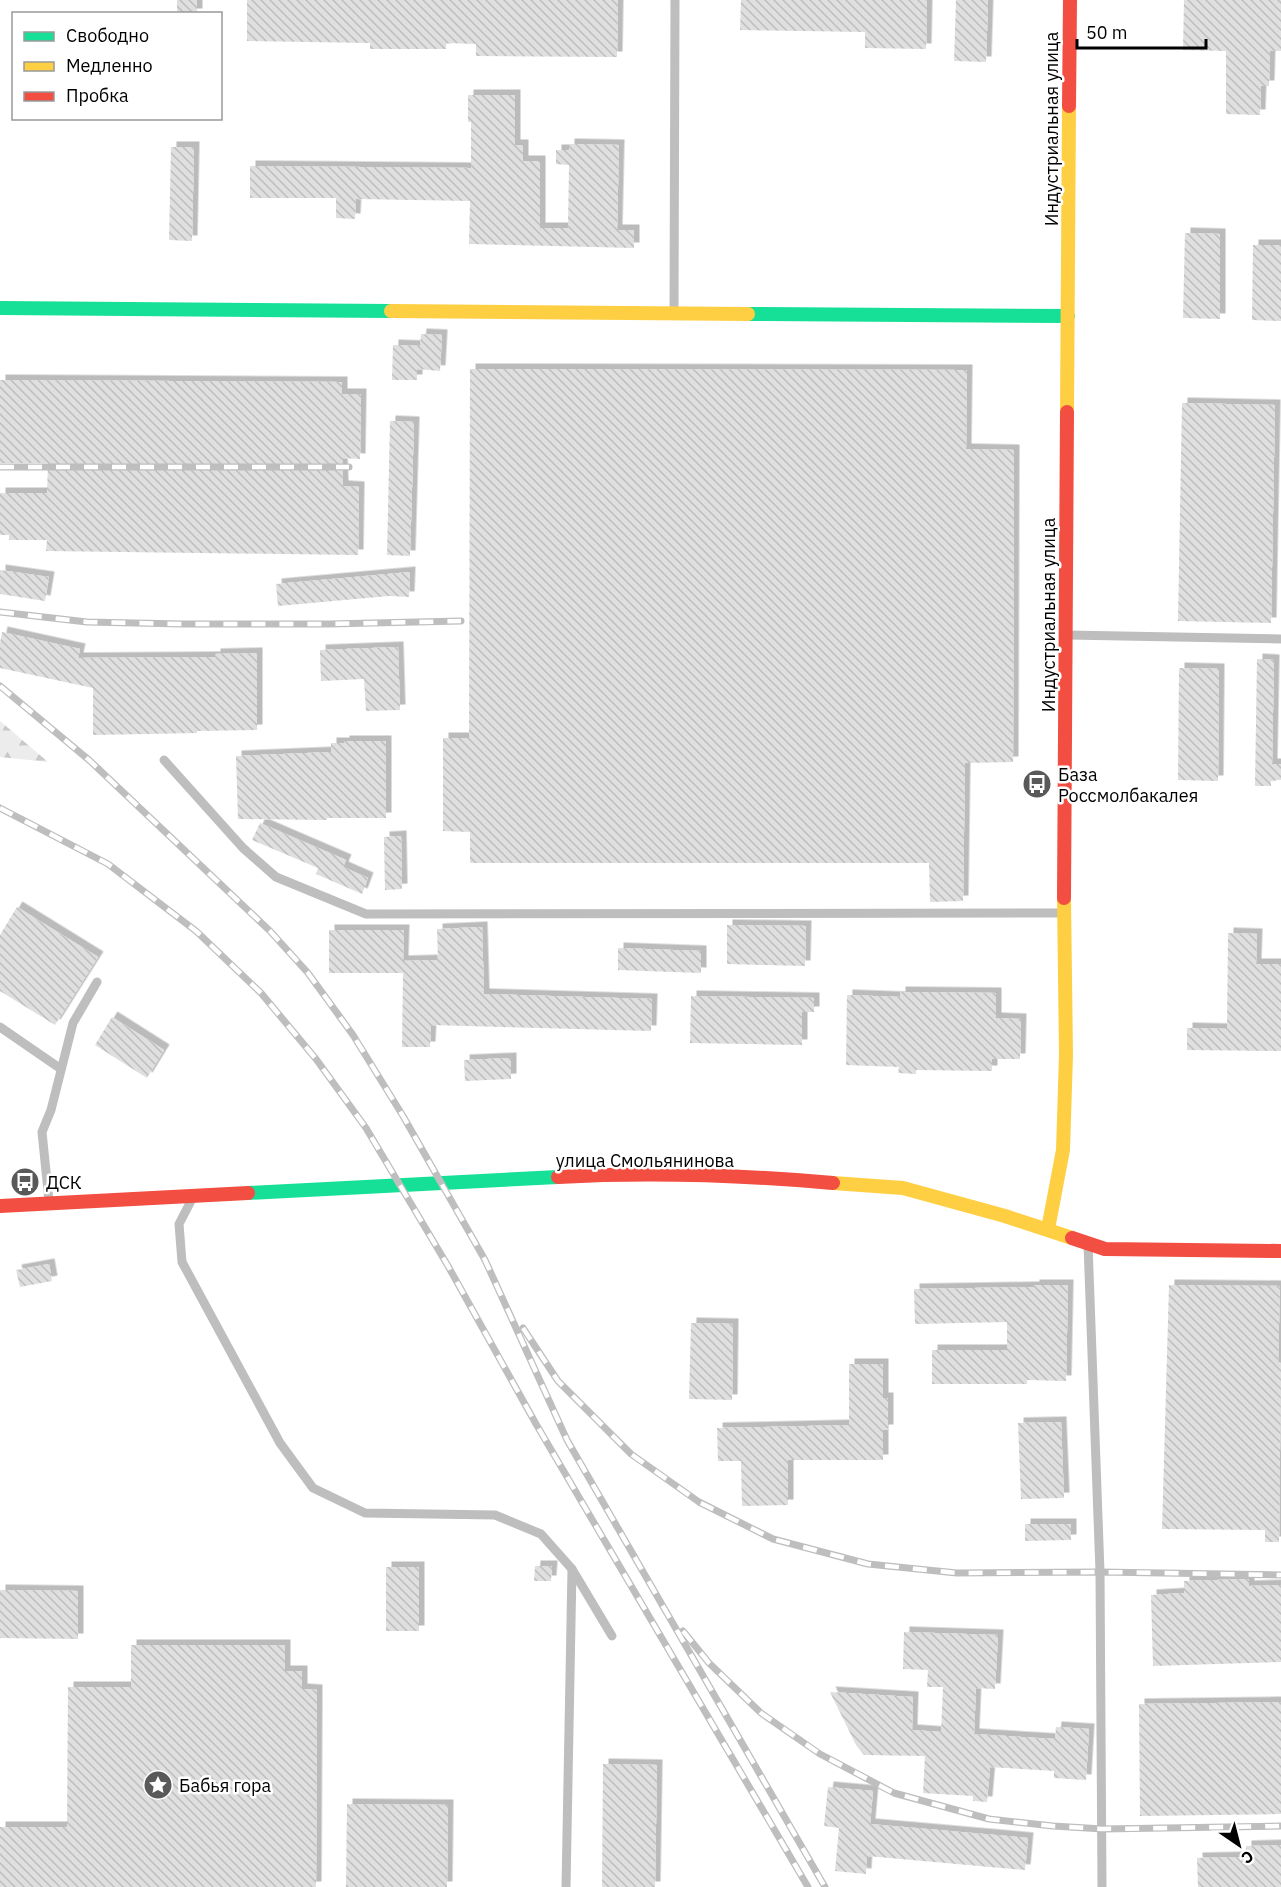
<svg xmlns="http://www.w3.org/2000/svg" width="1281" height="1887" font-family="'IBM Plex Sans',sans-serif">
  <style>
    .forest { fill: url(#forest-firs) }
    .building { fill: url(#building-back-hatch); filter: url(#shadow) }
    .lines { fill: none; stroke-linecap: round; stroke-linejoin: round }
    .lane { stroke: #bebebe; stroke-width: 9 }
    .fast { stroke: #16e098; stroke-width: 14 }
    .slow { stroke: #ffcf43; stroke-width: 14 }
    .jam { stroke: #f24e42; stroke-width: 14 }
    .rail-casing { stroke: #bebebe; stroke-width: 7 }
    .rail { stroke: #fff; stroke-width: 4.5; stroke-dasharray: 14; stroke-linecap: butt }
    .labels { text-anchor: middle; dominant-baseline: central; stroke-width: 5; stroke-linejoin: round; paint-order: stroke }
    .street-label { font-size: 18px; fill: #000; stroke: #fff }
    .poi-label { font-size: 18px; fill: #000; stroke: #fff; text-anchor: start }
  </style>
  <defs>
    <pattern id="forest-firs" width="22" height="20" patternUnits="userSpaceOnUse" patternTransform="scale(1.5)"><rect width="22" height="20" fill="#ececec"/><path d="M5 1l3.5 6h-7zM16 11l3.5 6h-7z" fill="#c9c9c9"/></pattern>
    <pattern id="building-back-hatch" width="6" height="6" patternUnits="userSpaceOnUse" patternTransform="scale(1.5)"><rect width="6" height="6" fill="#dfdfdf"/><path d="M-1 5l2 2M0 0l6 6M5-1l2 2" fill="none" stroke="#bebebe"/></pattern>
    <filter id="shadow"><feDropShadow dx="5.5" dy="-5.5" stdDeviation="0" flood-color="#0004"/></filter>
  </defs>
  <rect width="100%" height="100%" fill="#fff"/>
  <!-- forest -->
  <polygon class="forest" points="0,721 48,762 0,757"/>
  <!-- building -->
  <g class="building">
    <rect x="177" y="0" width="20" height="14"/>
    <polygon points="247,0 618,0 617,57 476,56 476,44 446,43 446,49 370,49 370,43 247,41"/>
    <polygon points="741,0 927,0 926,49 865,48 865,32 740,30"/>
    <polygon points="956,0 988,0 986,62 954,61"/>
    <polygon points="1184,0 1281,0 1281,51 1270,51 1269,86 1261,86 1260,115 1226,114 1226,51 1183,50"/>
    <polygon points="468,95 515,95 515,145 523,145 523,161 540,161 540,228 568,228 569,165 556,164 556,150 569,150 569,144 619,145 617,230 634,230 634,248 469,244 470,201 356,199 355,219 336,218 336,198 250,198 250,166 471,168 471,122 468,122"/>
    <polygon points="171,147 194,147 192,241 169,240"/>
    <polygon points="1185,233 1220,234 1220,319 1183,318"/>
    <polygon points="1253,245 1281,245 1281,321 1252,320"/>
    <polygon points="421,334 442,335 440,371 417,369 417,380 392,380 393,345 420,346"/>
    <polygon points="470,369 967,370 966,449 1014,450 1013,762 965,763 963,901 930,902 929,863 470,863 470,832 443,831 443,738 469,738"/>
    <polygon points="0,380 342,382 342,394 361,394 360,459 342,458 343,486 359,487 358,555 46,551 47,540 9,540 9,535 0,535 0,493 47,493 48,463 0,463"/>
    <polygon points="1182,403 1275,405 1271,623 1178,621"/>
    <polygon points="390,421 414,422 410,556 387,555"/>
    <polygon points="0,570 49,577 45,601 0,594"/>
    <polygon points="410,572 409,597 389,596 278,606 276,584"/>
    <polygon points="2,632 80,649 78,658 215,657 215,654 257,653 257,730 197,731 197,733 93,735 93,688 0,668 0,643"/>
    <polygon points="398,647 400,710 366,711 364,679 321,681 320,650"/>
    <polygon points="1257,659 1274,660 1272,764 1281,764 1281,780 1271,780 1271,786 1255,786"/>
    <polygon points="1179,668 1219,669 1218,781 1178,780"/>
    <polygon points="344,741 386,741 386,818 327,818 327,820 238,819 236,756 331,752 331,743 344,743"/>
    <polygon points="260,823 346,860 343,867 368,878 362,894 316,874 318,868 252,840"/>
    <polygon points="401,836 402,889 385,890 384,837"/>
    <polygon points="17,907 98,957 55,1025 0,991 0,935"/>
    <polygon points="727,925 806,926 805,966 727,964"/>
    <polygon points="482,927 484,994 652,999 651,1031 431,1025 430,1047 402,1047 403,973 329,973 329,930 404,930 403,961 438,960 437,929"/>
    <polygon points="1228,933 1257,934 1256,964 1281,964 1281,1051 1187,1050 1187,1028 1227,1029"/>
    <polygon points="618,948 701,951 701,973 618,970"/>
    <polygon points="900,992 996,993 996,1018 1021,1019 1020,1059 992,1059 992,1071 916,1070 916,1074 898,1073 899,1067 846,1065 847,995 900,997"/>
    <polygon points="691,996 814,998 814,1012 802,1012 802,1045 690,1043"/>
    <polygon points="112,1017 164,1050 147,1078 95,1045"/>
    <polygon points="511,1058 511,1079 465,1081 464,1060"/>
    <polygon points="49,1264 52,1281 20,1287 16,1270"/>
    <polygon points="1034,1285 1068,1285 1066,1381 1027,1380 1027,1384 932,1384 932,1350 1007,1350 1007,1322 915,1324 914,1289 1034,1287"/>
    <polygon points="1169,1285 1280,1286 1278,1362 1281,1362 1279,1542 1265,1542 1265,1530 1162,1529"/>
    <polygon points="691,1323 733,1324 732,1400 689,1399"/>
    <polygon points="849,1364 883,1364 883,1398 888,1398 888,1430 883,1430 883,1460 788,1460 788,1505 742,1506 741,1461 718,1461 717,1428 849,1425"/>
    <polygon points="1061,1422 1064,1498 1021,1499 1018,1423"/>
    <polygon points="1025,1524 1071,1524 1071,1540 1025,1541"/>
    <polygon points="535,1566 552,1566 551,1581 534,1581"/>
    <rect x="386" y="1567" width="33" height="64"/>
    <polygon points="1249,1579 1249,1586 1281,1585 1281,1662 1153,1666 1151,1595 1184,1593 1184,1581"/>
    <polygon points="0,1590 78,1591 78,1639 0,1638"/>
    <polygon points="904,1632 998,1635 995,1689 976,1688 974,1734 1055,1739 1056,1727 1089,1729 1086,1780 1054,1778 1054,1771 990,1767 987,1802 973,1801 973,1796 923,1793 925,1756 864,1755 856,1745 830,1692 913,1697 912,1730 941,1732 943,1687 927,1687 928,1670 903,1669"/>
    <polygon points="131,1645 285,1645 285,1671 302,1671 302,1689 317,1690 316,1887 0,1887 0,1827 67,1827 68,1687 131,1687"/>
    <polygon points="1281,1702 1281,1814 1140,1816 1139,1704"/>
    <polygon points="603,1764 657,1765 655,1887 602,1887"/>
    <polygon points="828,1787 873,1791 870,1824 1028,1838 1025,1870 867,1856 866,1874 835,1871 839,1828 824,1826"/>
    <polygon points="347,1804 448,1805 447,1887 346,1887"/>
    <polygon points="1281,1845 1281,1887 1198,1887 1197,1858 1246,1857 1246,1846"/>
  </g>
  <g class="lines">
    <!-- lane -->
    <g class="lane">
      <polyline points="674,313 675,0"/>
      <polyline points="1067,635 1281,639"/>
      <polyline points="164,760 243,848 276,877 366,914 1062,913"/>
      <polyline points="0,1027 61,1069"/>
      <polyline points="192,1199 179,1224 182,1262 280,1443 313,1488 365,1513 495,1515 541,1534 572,1569 612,1636"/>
      <polyline points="49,1201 42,1132 51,1110 73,1023 97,982"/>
      <polyline points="1088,1244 1100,1572 1102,1887"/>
      <polyline points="566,1887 572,1569"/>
    </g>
    <!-- fast -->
    <g class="fast">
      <polyline points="0,308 391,311"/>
      <polyline points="748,314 1068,316"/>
      <polyline points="248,1193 558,1177"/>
    </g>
    <!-- slow -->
    <g class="slow">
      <polyline points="391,311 748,314"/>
      <polyline points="1067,412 1069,106"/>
      <polyline points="833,1183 903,1188 1005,1216 1072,1238"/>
      <polyline points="1048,1229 1063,1150 1066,1055 1064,898"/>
    </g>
    <!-- jam -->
    <g class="jam">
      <polyline points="1069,106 1070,0"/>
      <polyline points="1064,898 1067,412"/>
      <path d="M558,1177C649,1172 742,1175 833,1183"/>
      <polyline points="0,1206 248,1193"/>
      <polyline points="1072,1238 1105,1249 1281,1251"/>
    </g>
    <!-- rail casing -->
    <g class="rail-casing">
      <g id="rail">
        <polyline points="0,467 349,467"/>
        <polyline points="0,612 87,622 183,624 329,624 461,621"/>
        <polyline points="0,686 89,760 270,931 308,973 353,1035 403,1116 485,1260 567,1440 825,1887"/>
        <polyline points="0,808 108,864 196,931 261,993 316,1059 366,1128 448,1266 536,1424 808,1887"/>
        <polyline points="523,1328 558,1381 631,1454 699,1502 773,1539 868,1564 957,1573 1100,1572 1281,1575"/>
        <polyline points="683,1631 709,1663 761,1713 820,1754 894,1793 989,1819 1053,1826 1103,1829 1281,1826"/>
      </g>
    </g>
    <!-- rail -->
    <use href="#rail" class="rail"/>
  </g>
  <!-- icons -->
  <defs>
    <g id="bus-disc" transform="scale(1.5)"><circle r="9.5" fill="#595959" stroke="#fff"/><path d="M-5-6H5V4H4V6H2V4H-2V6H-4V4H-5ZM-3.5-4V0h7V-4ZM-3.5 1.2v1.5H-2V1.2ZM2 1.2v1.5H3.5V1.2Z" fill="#fff"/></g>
    <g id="sight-disc" transform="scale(1.5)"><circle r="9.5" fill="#595959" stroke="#fff"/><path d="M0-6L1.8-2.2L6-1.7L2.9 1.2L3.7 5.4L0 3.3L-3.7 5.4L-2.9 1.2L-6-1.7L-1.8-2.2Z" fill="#fff"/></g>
  </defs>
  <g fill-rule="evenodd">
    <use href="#bus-disc" x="1037" y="784"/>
    <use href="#bus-disc" x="25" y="1182"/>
    <use href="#sight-disc" x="158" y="1785"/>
  </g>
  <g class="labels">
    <!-- street labels -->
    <g class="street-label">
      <text transform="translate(1051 129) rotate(-90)">Индустриальная улица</text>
      <text transform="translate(1048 615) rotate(-90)">Индустриальная улица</text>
      <text x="645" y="1160">улица Смольянинова</text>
    </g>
    <!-- poi labels -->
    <g class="poi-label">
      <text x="1058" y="774">База<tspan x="1058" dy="21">Россмолбакалея</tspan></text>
      <text x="46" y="1182">ДСК</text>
      <text x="179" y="1785">Бабья гора</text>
    </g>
  </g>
  <!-- legend -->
  <rect x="12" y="12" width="210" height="108" fill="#ffffff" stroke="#999999" stroke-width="1.5"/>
  <rect x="24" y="32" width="30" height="9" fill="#16e098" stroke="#999999" stroke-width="1.5"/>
  <text x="66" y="42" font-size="18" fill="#000000">Свободно</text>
  <rect x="24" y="62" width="30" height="9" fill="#ffcf43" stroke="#999999" stroke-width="1.5"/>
  <text x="66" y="72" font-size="18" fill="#000000">Медленно</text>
  <rect x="24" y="92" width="30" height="9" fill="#f24e42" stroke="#999999" stroke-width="1.5"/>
  <text x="66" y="102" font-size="18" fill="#000000">Пробка</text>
  <!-- north arrow -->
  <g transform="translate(1239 1845) rotate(145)" stroke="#ffffff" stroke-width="4.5" paint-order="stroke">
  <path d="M0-4.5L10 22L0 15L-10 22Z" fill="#000000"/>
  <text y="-9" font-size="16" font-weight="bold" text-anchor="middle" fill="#000000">С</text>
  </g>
  <!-- scale -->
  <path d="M1077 39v9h129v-9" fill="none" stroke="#000000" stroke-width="3"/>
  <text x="1086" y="39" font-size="18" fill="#000000" stroke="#ffffff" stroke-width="4.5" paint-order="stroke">50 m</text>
</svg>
